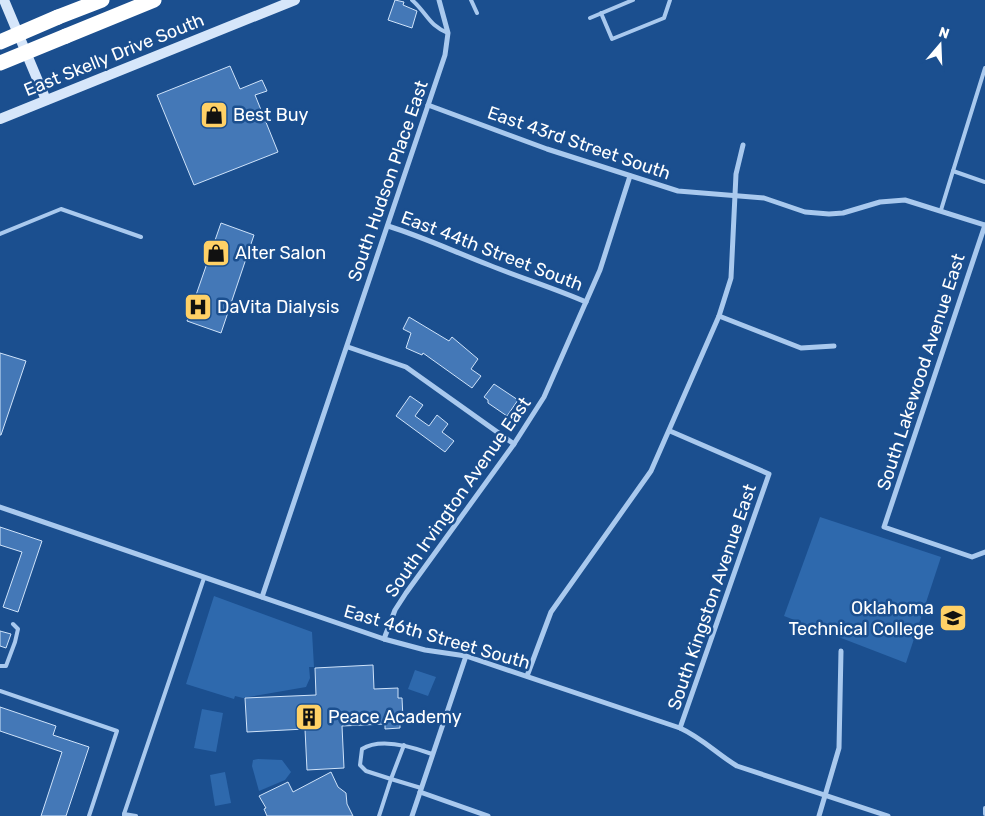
<svg xmlns="http://www.w3.org/2000/svg" width="985" height="816" font-family="Rubik,sans-serif">
  <style>
    .green { fill: #2e69ad }
    .building { fill: #4478b7; stroke: #cfe3fa }
    .lines { fill: none; stroke-linecap: round; stroke-linejoin: round }
    .lane { stroke: #a9c9ee; stroke-width: 4 }
    .street { stroke: #a9c9ee; stroke-width: 5 }
    .secondary { stroke: #d6e6fa; stroke-width: 10 }
    .highway { stroke: #fff; stroke-width: 15 }
    .highway-bridge { stroke: #fff; stroke-width: 15 }
    .labels { text-anchor: middle; dominant-baseline: central; stroke-width: 5; stroke-linejoin: round; paint-order: stroke }
    .street-label { font-size: 18px; fill: #fff; stroke: #1b4f8f }
    .poi-label { font-size: 18px; fill: #fff; stroke: #1b4f8f; text-anchor: start }
  </style>
  <rect width="100%" height="100%" fill="#1b4f8f"/>
  <!-- green -->
  <g class="green">
    <polygon points="820,517 941,557 906,663 784,616"/>
    <polygon points="214,596 312,632 314,667 309,667 310,678 306,687 243,698 235,696 234,699 186,684"/>
    <polygon points="415,670 436,677 428,696 408,689"/>
    <polygon points="202,709 223,713 216,752 194,748"/>
    <polygon points="258,759 282,760 291,772 285,780 259,791 252,766 253,760"/>
    <polygon points="225,772 231,803 215,806 210,775"/>
  </g>
  <!-- building -->
  <g class="building">
    <polygon points="395,0 404,2 403,5 417,11 412,28 388,20"/>
    <polygon points="230,66 240,89 262,80 267,91 255,95 278,152 194,185 157,95"/>
    <polygon points="221,223 254,235 221,333 187,321"/>
    <polygon points="409,317 449,341 452,337 478,359 471,369 481,376 472,388 423,353 422,355 406,348 411,333 403,329"/>
    <polygon points="0,353 26,361 1,435 0,435"/>
    <polygon points="494,384 518,400 507,416 488,403 488,400 484,397"/>
    <polygon points="410,396 423,405 415,416 429,426 437,415 448,424 442,432 454,441 445,452 396,416"/>
    <polygon points="0,527 42,541 18,612 3,607 22,552 0,545"/>
    <polygon points="0,631 11,634 6,648 0,646"/>
    <polygon points="373,665 374,689 398,688 398,698 402,698 403,719 400,719 400,728 385,729 385,724 342,726 344,768 307,770 305,729 247,732 245,698 316,695 315,668"/>
    <polygon points="0,707 56,726 53,735 89,747 66,816 41,816 62,752 0,731"/>
    <polygon points="331,772 338,787 346,793 347,804 353,816 267,816 264,809 266,808 259,796 288,782 293,792"/>
  </g>
  <g class="lines">
    <!-- lane -->
    <g class="lane">
      <path d="M412,0C427,13 429,26 448,33"/>
      <polyline points="471,0 477,13"/>
      <polyline points="601,13 612,39 664,18 670,0"/>
      <polyline points="590,18 633,0"/>
      <polyline points="953,171 985,68"/>
      <polyline points="941,210 953,171 985,182"/>
      <polyline points="0,234 61,209 141,237"/>
      <polyline points="0,666 6,666 15,642 18,629 13,624"/>
      <polyline points="0,691 117,731 89,816"/>
      <polyline points="404,745 391,779 421,788"/>
      <polyline points="985,808 985,814"/>
      <polyline points="124,814 204,578"/>
      <polyline points="124,816 124,814 136,816"/>
      <path d="M379,816L391,779L366,771L360,765L362,749C381,737 413,747 432,754"/>
    </g>
    <!-- street -->
    <g class="street">
      <polyline points="428,105 547,149 678,191 764,198 805,212 829,214 843,213 880,202 905,200 985,225"/>
      <polyline points="985,225 884,527 972,557 985,552"/>
      <path d="M388,226C423,237 455,252 489,265C521,278 554,288 586,302"/>
      <polyline points="719,316 801,348 834,346"/>
      <polyline points="348,347 406,367 514,444"/>
      <polyline points="670,431 769,474 680,728"/>
      <path d="M0,507L384,639L425,650L466,656L680,728C702,738 717,754 737,766L888,816"/>
      <polyline points="262,597 445,55 448,33 439,0"/>
      <polyline points="384,639 395,610 406,593 514,444 544,397 600,270 630,176"/>
      <polyline points="527,676 551,612 651,471 719,316 731,278 736,174 743,145"/>
      <polyline points="420,792 488,816"/>
      <polyline points="412,816 466,656"/>
      <polyline points="819,816 839,748 841,651"/>
    </g>
    <!-- secondary -->
    <g class="secondary">
      <polyline points="4,0 46,100"/>
      <polyline points="0,119 295,0"/>
    </g>
    <!-- highway -->
    <g class="highway">
      <polyline points="58,17 102,0"/>
      <polyline points="66,36 154,0"/>
    </g>
    <!-- highway-bridge -->
    <g class="highway-bridge">
      <polyline points="0,42 58,17"/>
      <polyline points="0,63 66,36"/>
    </g>
  </g>
  <!-- icons -->
  <defs>
    <g id="shop-square" transform="scale(1.4375)"><rect x="-9" y="-9" width="18" height="18" rx="4" fill="#ffd166" stroke="#1b4f8f"/><path d="M-5-2.5h2.3a2.7 3.5 0 0 1 5.4 0H5L5.5 6h-11ZM-1.5-2.5h3a1.5 2.3 0 0 0-3 0Z" fill="#111"/></g>
    <g id="hospital-square" transform="scale(1.4375)"><rect x="-9" y="-9" width="18" height="18" rx="4" fill="#ffd166" stroke="#1b4f8f"/><path d="M-5-5h3v3.5h4V-5h3V5h-3V1.5h-4V5h-3Z" fill="#111"/></g>
    <g id="university-square" transform="scale(1.4375)"><rect x="-9" y="-9" width="18" height="18" rx="4" fill="#ffd166" stroke="#1b4f8f"/><path d="M0-5L7-2L0 1L-7-2ZM-4 1L0 2.5L4 1V4Q0 6-4 4Z" fill="#111"/></g>
    <g id="building-square" transform="scale(1.4375)"><rect x="-9" y="-9" width="18" height="18" rx="4" fill="#ffd166" stroke="#1b4f8f"/><path d="M-4-6H4V6H1V3H-1V6H-4ZM-2.5-4.3h1.7v1.8h-1.7ZM.8-4.3h1.7v1.8H.8ZM-2.5-1h1.7V.8h-1.7ZM.8-1h1.7V.8H.8Z" fill="#111"/></g>
  </defs>
  <g fill-rule="evenodd">
    <use href="#shop-square" x="214" y="115"/>
    <use href="#shop-square" x="216" y="253"/>
    <use href="#hospital-square" x="198" y="307"/>
    <use href="#university-square" x="953" y="618"/>
    <use href="#building-square" x="309" y="717"/>
  </g>
  <g class="labels">
    <!-- street labels -->
    <g class="street-label">
      <text transform="translate(114 55) rotate(-22)">East Skelly Drive South</text>
      <text transform="translate(579 143) rotate(19)">East 43rd Street South</text>
      <text transform="translate(388 181) rotate(-71)">South Hudson Place East</text>
      <text transform="translate(492 251) rotate(21)">East 44th Street South</text>
      <text transform="translate(921 372) rotate(-72)">South Lakewood Avenue East</text>
      <text transform="translate(458 497) rotate(-55)">South Irvington Avenue East</text>
      <text transform="translate(712 597) rotate(-71)">South Kingston Avenue East</text>
      <text transform="translate(437 637) rotate(16)">East 46th Street South</text>
    </g>
    <!-- poi labels -->
    <g class="poi-label">
      <text x="233" y="115">Best Buy</text>
      <text x="235" y="253">Alter Salon</text>
      <text x="217" y="307">DaVita Dialysis</text>
      <text x="934" y="608" text-anchor="end">Oklahoma<tspan x="934" dy="21">Technical College</tspan></text>
      <text x="328" y="717">Peace Academy</text>
    </g>
  </g>
  <!-- north arrow -->
  <g transform="translate(940 45) rotate(19)" stroke="#1b4f8f" stroke-width="4" paint-order="stroke">
  <path d="M0-4L9 19L0 12L-9 19Z" fill="#ffffff"/>
  <text y="-8" font-size="14" font-weight="bold" text-anchor="middle" fill="#ffffff">N</text>
  </g>
</svg>
